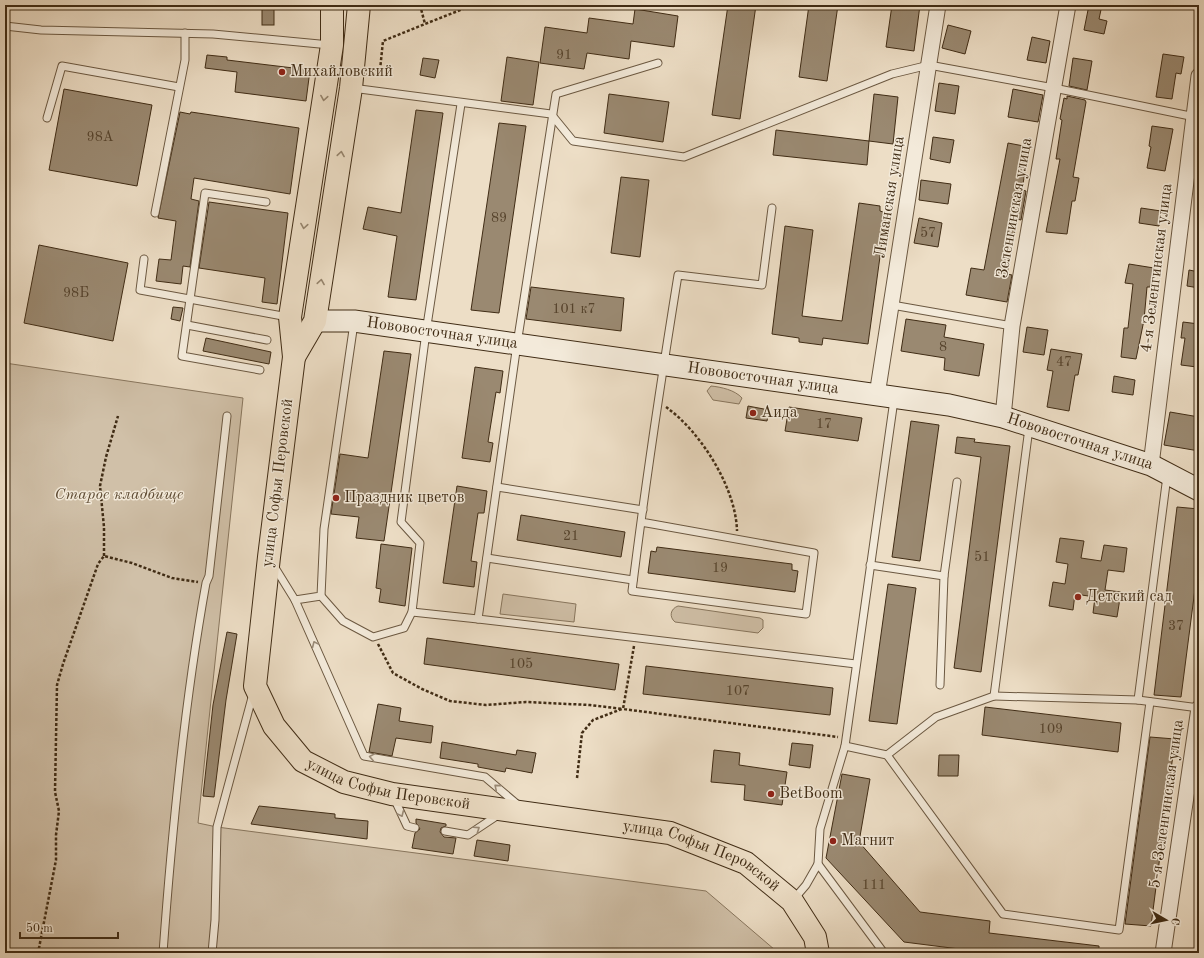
<svg xmlns="http://www.w3.org/2000/svg" width="1204" height="958" font-family="'Old Standard TT',serif">
  <style>
    .green { fill: #d0c0a8; stroke: #88765e }
    .building { fill: #9a8971; stroke: #402c15 }
    .lines { fill: none; stroke-linecap: round; stroke-linejoin: round }
    .service-casing { stroke: #6b5841; stroke-width: 9 }
    .minor-casing { stroke: #6b5841; stroke-width: 17 }
    .secondary-casing { stroke: #402c15; stroke-width: 23 }
    .primary-casing { stroke: #402c15; stroke-width: 24 }
    .path { stroke: #402c15; stroke-width: 2.5; stroke-dasharray: 3 2; stroke-linecap: butt }
    .service { stroke: #f3eada; stroke-width: 7 }
    .minor { stroke: #f3eada; stroke-width: 15 }
    .secondary { stroke: #f3eada; stroke-width: 21 }
    .primary { stroke: #eddec6; stroke-width: 22 }
    .oneway { stroke: #96856e }
    .oneway2 { stroke: #9a8b78 }
    .poi-dot { fill: #8f2418; stroke: #f3eada; stroke-width: 1.5 }
    .labels { text-anchor: middle; dominant-baseline: central; stroke-width: 3; stroke-linejoin: round; paint-order: stroke }
    .number-label { font-size: 14px; fill: #56432c }
    .poi-label { font-size: 16px; fill: #402c15; stroke: #f3eada; text-anchor: start }
    .street-label { font-size: 16px; fill: #402c15; stroke: #f3eada }
    .park-label { font-size: 16px; font-style: italic; fill: #5d4a32; stroke: #f3eada }
  </style>
  <rect width="100%" height="100%" fill="#eddec6"/>
  <filter id="stains"><feTurbulence type="fractalNoise" baseFrequency=".005" numOctaves="4"/><feColorMatrix values="0 0 0 0 .2 0 0 0 0 .09 0 0 0 0 .02 0 0 0 .5 -.17"/></filter>
  <radialGradient id="worn" r=".72"><stop offset=".6" stop-color="#630" stop-opacity="0"/><stop offset="1" stop-color="#630" stop-opacity=".3"/></radialGradient>
  <!-- green -->
  <g class="green">
    <polygon points="5,363 243,398 198,823 217,827 706,891 775,950 775,953 5,953"/>
    <path d="M711,386C721,387 735,390 742,398L739,404L713,400L707,391Z"/>
    <polygon points="503,594 576,604 574,622 500,614"/>
    <path d="M678,606L760,618L763,620V628L758,633L675,622C669,617 670,609 678,606Z"/>
  </g>
  <!-- building -->
  <g class="building">
    <rect x="262" y="5" width="12" height="20"/>
    <polygon points="728,5 756,5 740,119 712,115"/>
    <polygon points="809,5 838,5 827,81 799,77"/>
    <polygon points="892,5 920,5 914,51 886,47"/>
    <polygon points="1089,5 1102,5 1099,19 1107,21 1104,34 1084,30"/>
    <polygon points="635,9 678,16 674,47 631,41 629,59 587,53 584,69 540,63 545,27 587,33 589,18 633,24"/>
    <polygon points="948,25 971,31 965,54 942,48"/>
    <polygon points="1032,37 1050,41 1046,63 1027,60"/>
    <polygon points="1163,54 1184,57 1181,74 1176,73 1172,99 1156,97"/>
    <polygon points="207,55 227,57 227,60 310,70 306,101 235,92 237,72 205,68"/>
    <polygon points="507,57 539,62 533,105 501,101"/>
    <polygon points="423,58 439,60 435,78 420,75"/>
    <polygon points="1073,58 1092,61 1087,90 1069,86"/>
    <polygon points="939,83 959,86 955,114 935,111"/>
    <polygon points="64,89 152,105 137,186 49,170"/>
    <polygon points="1013,89 1043,95 1038,122 1008,117"/>
    <polygon points="609,94 669,102 663,142 604,133"/>
    <polygon points="874,94 898,97 893,144 869,141 867,165 773,155 776,130 869,141"/>
    <polygon points="1067,96 1085,100 1086,102 1073,177 1079,178 1075,201 1072,201 1067,234 1046,232 1060,159 1056,159 1062,120 1060,119 1064,98 1067,99"/>
    <polygon points="416,110 443,113 416,300 388,297 397,236 363,229 368,207 401,213"/>
    <polygon points="180,112 190,114 191,112 299,128 290,194 194,178 191,199 199,201 190,267 183,266 181,284 156,281 159,259 171,260 176,221 158,218"/>
    <polygon points="499,123 526,126 499,313 471,310"/>
    <polygon points="1152,126 1173,129 1165,171 1147,168 1151,147 1149,146"/>
    <polygon points="933,137 954,140 950,163 930,159"/>
    <polygon points="1008,143 1029,147 1022,190 1026,191 1021,220 1017,219 1007,274 1012,275 1007,302 966,295 971,268 984,270"/>
    <polygon points="621,177 649,180 640,257 611,253"/>
    <polygon points="921,180 951,184 948,204 919,200"/>
    <polygon points="209,202 288,213 277,304 262,302 265,278 199,268"/>
    <polygon points="859,203 880,206 880,211 886,213 868,344 823,338 822,345 799,342 799,338 772,334 785,226 813,230 802,316 842,321"/>
    <polygon points="1141,208 1161,211 1159,226 1139,223"/>
    <polygon points="919,218 942,223 938,247 914,243"/>
    <polygon points="39,245 128,263 113,341 24,323"/>
    <polygon points="1129,264 1154,268 1150,287 1147,287 1144,320 1136,359 1121,357 1124,328 1128,328 1133,284 1125,283"/>
    <polygon points="1189,270 1199,272 1199,288 1187,286"/>
    <polygon points="531,287 624,298 621,331 526,319"/>
    <polygon points="173,307 183,308 180,321 171,319"/>
    <polygon points="906,319 946,325 944,337 984,344 979,376 944,370 945,358 901,351"/>
    <polygon points="1183,322 1199,324 1197,367 1181,365 1185,338 1181,338"/>
    <polygon points="1027,327 1048,330 1044,355 1023,352"/>
    <polygon points="206,338 271,352 269,364 203,351"/>
    <polygon points="1051,349 1082,354 1078,375 1075,375 1069,411 1047,407 1053,371 1047,370"/>
    <polygon points="384,351 411,354 384,541 356,538 359,517 331,514 340,454 368,458"/>
    <polygon points="475,367 503,371 500,393 496,392 488,442 493,443 490,462 462,458"/>
    <polygon points="1114,376 1135,380 1133,395 1112,392"/>
    <polygon points="748,406 769,410 767,421 746,418"/>
    <polygon points="789,407 862,418 858,441 785,431"/>
    <polygon points="1170,412 1199,417 1199,451 1164,445"/>
    <polygon points="911,421 939,425 920,561 892,557"/>
    <polygon points="957,437 975,439 974,442 1010,446 981,672 954,668 981,457 955,453"/>
    <polygon points="457,486 487,491 484,513 478,513 471,561 477,562 474,587 443,583"/>
    <polygon points="1177,507 1199,509 1199,558 1181,697 1154,695"/>
    <polygon points="521,515 625,532 621,557 517,540"/>
    <polygon points="1060,538 1084,541 1081,558 1101,561 1104,545 1127,548 1124,572 1108,570 1105,590 1121,592 1117,617 1093,613 1095,597 1075,594 1073,610 1049,606 1053,582 1065,584 1068,564 1056,562"/>
    <polygon points="381,544 412,548 405,606 379,602 381,589 376,588"/>
    <polygon points="657,547 792,564 792,570 798,571 795,592 648,573 651,551 656,552"/>
    <polygon points="888,584 916,588 897,724 869,721"/>
    <polygon points="227,632 237,634 226,700 214,797 203,796 213,705"/>
    <polygon points="427,638 619,664 615,690 424,664"/>
    <polygon points="646,666 833,688 830,715 643,694"/>
    <polygon points="378,704 401,708 399,721 433,726 431,743 396,738 392,756 369,752"/>
    <polygon points="985,707 1121,723 1118,752 982,735"/>
    <polygon points="1150,737 1175,739 1151,926 1125,924"/>
    <polygon points="442,742 516,755 517,750 536,753 532,773 506,768 505,772 478,767 478,764 440,758"/>
    <polygon points="792,743 813,745 810,768 789,765"/>
    <polygon points="714,750 740,753 739,765 787,772 782,805 744,800 745,785 711,782"/>
    <polygon points="939,755 959,755 958,776 938,776"/>
    <polygon points="842,774 870,779 859,842 920,912 990,921 989,933 1099,946 1099,953 991,953 904,942 826,858"/>
    <polygon points="259,806 335,814 335,818 368,821 367,839 251,824"/>
    <polygon points="416,819 446,824 446,826 441,828 440,832 444,837 456,838 453,854 412,848 415,833 420,829 416,823"/>
    <polygon points="477,840 510,845 508,861 474,856"/>
  </g>
  <g class="lines">
    <!-- service casing -->
    <g class="service-casing">
      <g id="service">
        <polyline points="5,26 41,30 213,34 330,45"/>
        <polyline points="658,63 556,94 517,344 478,619 856,664"/>
        <polyline points="352,88 551,114 573,141 684,157 892,74 929,65 1054,88 1195,117"/>
        <polyline points="47,118 62,66 179,87"/>
        <polyline points="155,213 185,60 185,33"/>
        <polyline points="144,259 140,290 288,317"/>
        <polyline points="892,305 1012,326"/>
        <polyline points="187,325 267,340"/>
        <polyline points="260,370 182,356 205,193 266,202"/>
        <polyline points="497,487 643,510"/>
        <path d="M641,522L814,553L806,614L632,591C645,486 661,380 678,275L762,285L772,208"/>
        <polyline points="487,558 633,580"/>
        <polyline points="870,565 944,576"/>
        <polyline points="274,566 295,600 364,756 485,777 518,805"/>
        <polyline points="321,596 343,621 373,637 404,628 412,612 420,543 401,522 426,332 461,104"/>
        <polyline points="295,600 321,596 324,529 354,323"/>
        <polyline points="412,612 478,619"/>
        <polyline points="940,685 944,576 957,482"/>
        <polyline points="994,696 1138,700 1199,708"/>
        <polyline points="1138,700 1167,476"/>
        <polyline points="845,746 894,400"/>
        <polyline points="887,755 936,717 994,696 1029,428"/>
        <polyline points="394,798 407,826 415,828"/>
        <polyline points="445,831 468,835 498,815"/>
        <polyline points="818,864 820,829 845,746 887,755 1003,914 1119,930 1150,702"/>
        <polyline points="794,899 806,885 818,864 884,953"/>
        <path d="M163,953C172,829 184,705 206,583L209,576L227,416"/>
        <polyline points="212,953 215,920 217,827 253,694"/>
      </g>
    </g>
    <!-- minor casing -->
    <g class="minor-casing">
      <g id="minor">
        <polyline points="877,395 938,5"/>
        <polyline points="1003,417 1012,326 1068,5"/>
        <polyline points="1151,465 1199,76"/>
        <polyline points="1163,953 1199,708"/>
      </g>
    </g>
    <!-- secondary casing -->
    <g class="secondary-casing">
      <g id="secondary">
        <path id="s1" d="M315,321H354L949,405L1003,417L1151,465L1199,490"/>
      </g>
    </g>
    <!-- primary casing -->
    <g class="primary-casing">
      <g id="primary">
        <path id="s2" d="M332,5V45L290,317L294,357L269,557L255,686L274,726L303,761L344,782L392,794L670,833L746,863L792,901L815,937L818,953"/>
        <polyline points="294,357 315,321 351,88 359,5"/>
      </g>
    </g>
    <!-- path -->
    <g class="path">
      <polyline points="420,5 425,24 473,5"/>
      <polyline points="370,69 380,70 383,41 425,24"/>
      <path d="M666,407C701,432 736,488 737,531"/>
      <polyline points="104,556 104,527 100,486 106,457 118,416"/>
      <polyline points="378,644 393,673 422,689 450,701 486,705 526,702 590,705 623,709"/>
      <polyline points="634,646 623,709 838,737"/>
      <polyline points="577,778 582,733 593,720 622,709"/>
      <polyline points="36,953 39,948 56,860 56,835 59,811 55,792 57,685 63,664 98,564 104,556 132,563 172,578 198,582"/>
    </g>
    <!-- service -->
    <use href="#service" class="service"/>
    <!-- minor -->
    <use href="#minor" class="minor"/>
    <!-- secondary -->
    <use href="#secondary" class="secondary"/>
    <!-- primary -->
    <use href="#primary" class="primary"/>
  </g>
  <!-- one-way arrows -->
  <defs><path id="oneway-chevron" d="M-2-3.5L2.5 0L-2 3.5" fill="none" stroke-width="1.6" stroke-linecap="round" stroke-linejoin="round"/></defs>
  <g class="oneway">
    <use href="#oneway-chevron" transform="translate(324 98) rotate(99)"/>
    <use href="#oneway-chevron" transform="translate(341 154) rotate(-81)"/>
    <use href="#oneway-chevron" transform="translate(304 226) rotate(99)"/>
    <use href="#oneway-chevron" transform="translate(321 282) rotate(-81)"/>
  </g>
  <g class="oneway2">
    <use href="#oneway-chevron" transform="translate(315 644) rotate(-114)"/>
    <use href="#oneway-chevron" transform="translate(372 757) rotate(-170)"/>
    <use href="#oneway-chevron" transform="translate(497 787) rotate(-140)"/>
    <use href="#oneway-chevron" transform="translate(401 814) rotate(66)"/>
    <use href="#oneway-chevron" transform="translate(477 829) rotate(-34)"/>
  </g>
  <!-- markers -->
  <g class="poi-dot">
    <circle cx="282" cy="72" r="4"/>
    <circle cx="753" cy="413" r="4"/>
    <circle cx="336" cy="498" r="4"/>
    <circle cx="1078" cy="597" r="4"/>
    <circle cx="771" cy="794" r="4"/>
    <circle cx="833" cy="841" r="4"/>
  </g>
  <g class="labels">
    <!-- number labels -->
    <g class="number-label">
      <text x="564" y="55">91</text>
      <text x="100" y="137">98А</text>
      <text x="499" y="218">89</text>
      <text x="928" y="233">57</text>
      <text x="76" y="293">98Б</text>
      <text x="574" y="309">101 к7</text>
      <text x="943" y="347">8</text>
      <text x="1064" y="362">47</text>
      <text x="824" y="424">17</text>
      <text x="571" y="536">21</text>
      <text x="982" y="557">51</text>
      <text x="720" y="568">19</text>
      <text x="1176" y="626">37</text>
      <text x="521" y="664">105</text>
      <text x="738" y="691">107</text>
      <text x="1051" y="729">109</text>
      <text x="874" y="885">111</text>
    </g>
    <!-- poi labels -->
    <g class="poi-label">
      <text x="290" y="72">Михайловский</text>
      <text x="761" y="413">Аида</text>
      <text x="344" y="498">Праздник цветов</text>
      <text x="1086" y="597">Детский сад</text>
      <text x="779" y="794">BetBoom</text>
      <text x="841" y="841">Магнит</text>
    </g>
    <!-- street labels -->
    <g class="street-label">
      <text transform="translate(890 197) rotate(-81)">Лиманская улица</text>
      <text transform="translate(1015 208) rotate(-80)">Зеленгинская улица</text>
      <text transform="translate(1157 268) rotate(-83)">4-я Зеленгинская улица</text>
      <text stroke="none"><textPath href="#s1" startOffset="128">Нововосточная улица</textPath></text>
      <text stroke="none"><textPath href="#s1" startOffset="452">Нововосточная улица</textPath></text>
      <text stroke="none"><textPath href="#s1" startOffset="776">Нововосточная улица</textPath></text>
      <text transform="translate(278 483) rotate(-83)">улица Софьи Перовской</text>
      <text stroke="none"><textPath href="#s2" startOffset="866">улица Софьи Перовской</textPath></text>
      <text transform="translate(1167 804) rotate(-82)">5-я Зеленгинская улица</text>
      <text stroke="none"><textPath href="#s2" startOffset="1190">улица Софьи Перовской</textPath></text>
    </g>
    <!-- park labels -->
    <g class="park-label">
      <text x="119" y="495">Старое кладбище</text>
    </g>
  </g>
  <!-- margin -->
  <rect width="1204" height="958" fill="none" stroke="#eddec6" stroke-width="20"/>
  <rect x="6" y="6" width="1192" height="946" fill="none" stroke="#402c15" stroke-width="2"/>
  <rect x="10" y="10" width="1184" height="938" fill="none" stroke="#402c15"/>
  <!-- north arrow -->
  <g transform="translate(1166 920) rotate(99)" stroke="#f3eada" stroke-width="3" paint-order="stroke">
  <path d="M0-3L7 15L0 10L-7 15Z" fill="#402c15"/>
  <text y="-6" font-size="11" font-weight="bold" text-anchor="middle" fill="#402c15">С</text>
  </g>
  <!-- scale -->
  <path d="M20 932v6h98v-6" fill="none" stroke="#402c15" stroke-width="2"/>
  <text x="26" y="932" font-size="12" fill="#402c15" stroke="#f3eada" stroke-width="3" paint-order="stroke">50 m</text>
  <rect width="100%" height="100%" filter="url(#stains)"/>
  <rect width="100%" height="100%" fill="url(#worn)"/>
</svg>
